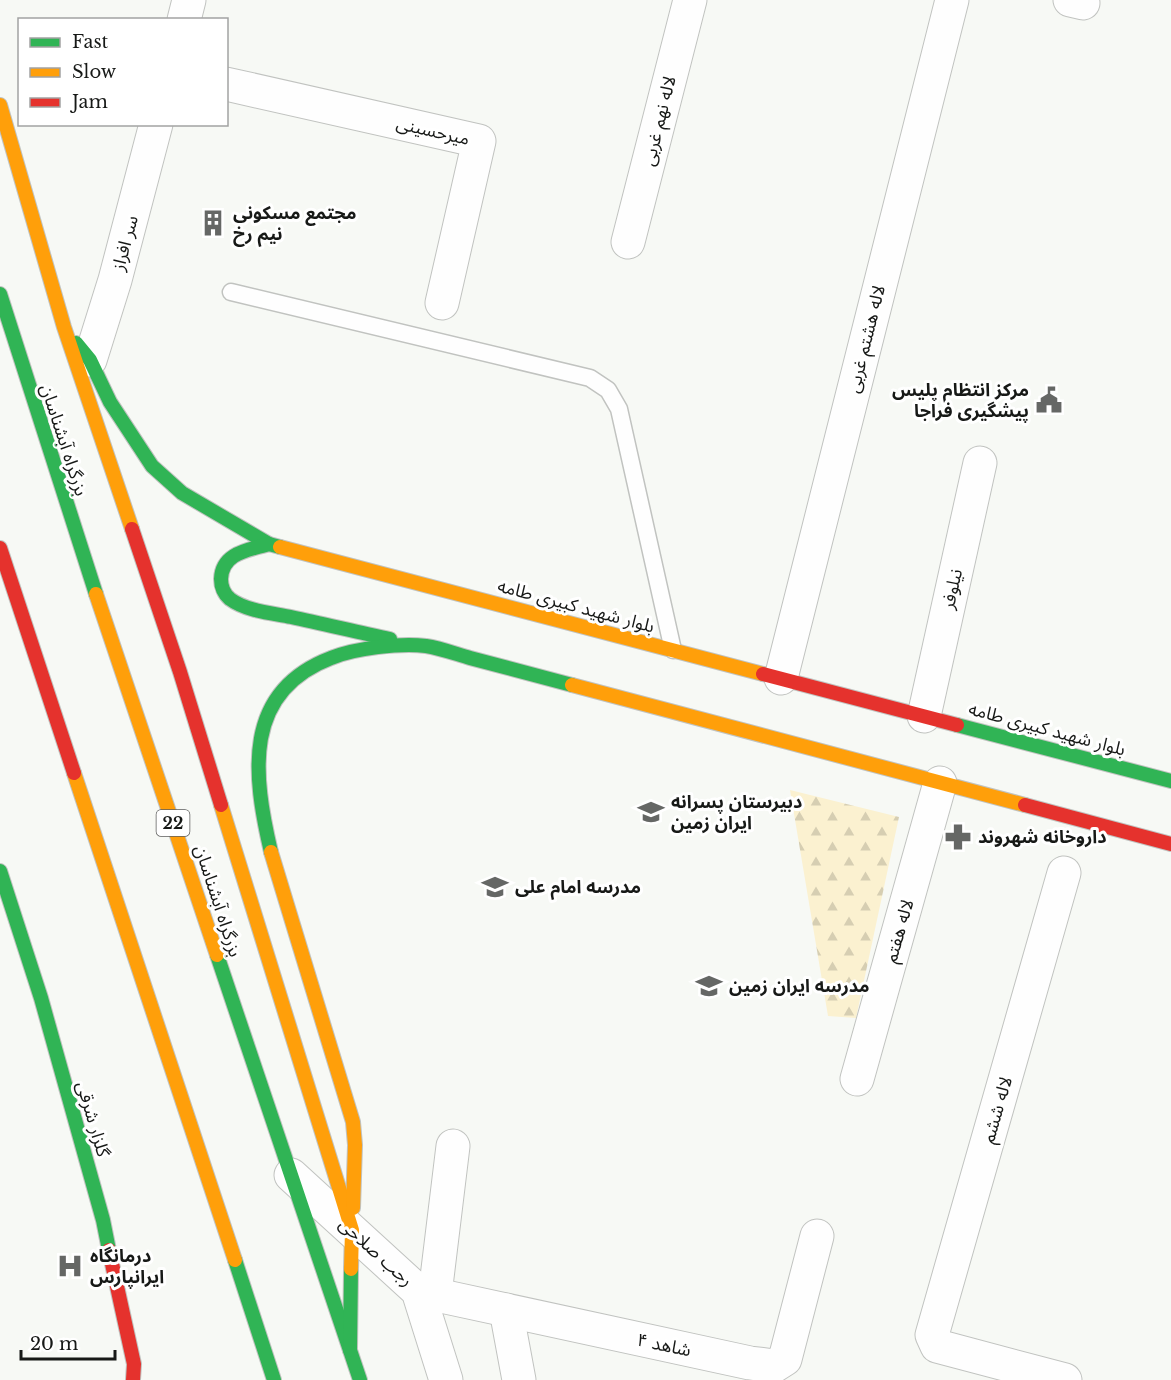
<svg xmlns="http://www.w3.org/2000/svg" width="1171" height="1380" font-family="'Libre Baskerville','Noto Sans Arabic',serif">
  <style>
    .forest { fill: url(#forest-firs) }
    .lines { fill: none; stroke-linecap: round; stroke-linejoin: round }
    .lane-casing { stroke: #c1c3c0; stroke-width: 19 }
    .street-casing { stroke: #c1c3c0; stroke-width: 35 }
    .fast-casing { stroke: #c1c3c0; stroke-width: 16 }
    .slow-casing { stroke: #c1c3c0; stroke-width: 16 }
    .jam-casing { stroke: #c1c3c0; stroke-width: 16 }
    .lane { stroke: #fefefe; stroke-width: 16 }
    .street { stroke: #fefefe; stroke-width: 33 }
    .fast { stroke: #30b455; stroke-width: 14 }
    .slow { stroke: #ff9f0a; stroke-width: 14 }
    .jam { stroke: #e5322d; stroke-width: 14 }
    .labels { text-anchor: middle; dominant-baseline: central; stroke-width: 6; stroke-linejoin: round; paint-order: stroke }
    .shield { fill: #fff; stroke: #5d5e5d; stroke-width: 1.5 }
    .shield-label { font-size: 16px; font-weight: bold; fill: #171917 }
    .street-label { font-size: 18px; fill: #171917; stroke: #fff }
    .poi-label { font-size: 18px; font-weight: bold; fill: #171917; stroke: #fff; text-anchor: start }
  </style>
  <defs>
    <pattern id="forest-firs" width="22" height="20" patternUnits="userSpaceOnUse" patternTransform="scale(1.5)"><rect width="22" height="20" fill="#fbf1d0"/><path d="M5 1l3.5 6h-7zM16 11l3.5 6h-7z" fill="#d6ceb2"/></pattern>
  </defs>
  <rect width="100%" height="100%" fill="#f7f9f5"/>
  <!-- forest -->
  <polygon class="forest" points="790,790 899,817 856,1018 828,1016"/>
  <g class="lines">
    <!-- lane casing -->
    <g class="lane-casing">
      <polyline id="lane" points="231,292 590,378 608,390 619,409 673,650"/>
    </g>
    <!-- street casing -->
    <g class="street-casing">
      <g id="street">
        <polyline points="1070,0 1083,3"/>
        <polyline points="184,20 189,0"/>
        <polyline points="226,84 479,141 442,303"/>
        <polyline points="628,242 690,0"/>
        <polyline points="90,360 115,280 156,124"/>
        <polyline points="781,678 952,0"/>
        <polyline points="924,716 980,463"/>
        <polyline points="1064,873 932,1335 937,1346 1065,1380"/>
        <polyline points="857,1079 940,783"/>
        <polyline points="291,1175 418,1291 446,1380"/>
        <polyline points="418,1291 750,1363 774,1366 785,1359 817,1236"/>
        <polyline points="435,1294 453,1146"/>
        <polyline points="506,1310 519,1380"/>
      </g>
    </g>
    <!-- fast casing -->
    <g class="fast-casing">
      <g id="fast">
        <polyline points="0,294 96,594"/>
        <polyline points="76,343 90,360 110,402 152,466 182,493 269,544 280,547"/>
        <path d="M269,544C250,550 222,552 221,579C221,586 224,594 230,599C246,611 272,613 291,617C324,624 357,632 390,639"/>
        <polyline points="957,725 1171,781"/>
        <path d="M271,852C253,775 242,692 331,658C355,648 400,643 426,646C440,648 456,654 470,658C504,667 538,676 572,685"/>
        <polyline points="0,871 41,998 103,1220 109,1250"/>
        <polyline points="217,955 360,1380"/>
        <polyline points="235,1260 274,1380"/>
        <polyline points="350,1350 351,1269"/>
      </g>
    </g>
    <!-- slow casing -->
    <g class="slow-casing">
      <g id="slow">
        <polyline points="0,105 64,327 132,529"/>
        <polyline points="280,547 763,674"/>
        <polyline points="96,594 217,955"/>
        <polyline points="572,685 1025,805"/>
        <polyline points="74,773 235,1260"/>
        <polyline points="221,805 352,1230 351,1269"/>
        <polyline points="271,852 353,1122 355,1145 353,1208"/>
      </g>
    </g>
    <!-- jam casing -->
    <g class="jam-casing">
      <g id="jam">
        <polyline points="132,529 180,672 221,805"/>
        <polyline points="0,548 74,773"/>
        <polyline points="763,674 957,725"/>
        <polyline points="1025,805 1171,844"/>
        <polyline points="109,1250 134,1364 133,1380"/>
      </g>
    </g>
    <!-- lane -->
    <use href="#lane" class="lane"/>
    <!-- street -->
    <use href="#street" class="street"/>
    <!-- fast -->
    <use href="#fast" class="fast"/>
    <!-- slow -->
    <use href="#slow" class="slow"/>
    <!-- jam -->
    <use href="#jam" class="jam"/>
  </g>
  <!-- icons -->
  <defs>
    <g id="building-bare" transform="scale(2.07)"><path d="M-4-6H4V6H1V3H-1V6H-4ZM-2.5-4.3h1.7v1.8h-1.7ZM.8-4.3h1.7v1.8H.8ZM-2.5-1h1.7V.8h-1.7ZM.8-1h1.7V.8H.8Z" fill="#656765" stroke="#fff" stroke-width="2.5" paint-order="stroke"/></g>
    <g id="civic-bare" transform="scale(2.07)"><path d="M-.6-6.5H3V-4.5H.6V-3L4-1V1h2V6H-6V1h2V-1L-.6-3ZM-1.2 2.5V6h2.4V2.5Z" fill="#656765" stroke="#fff" stroke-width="2.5" paint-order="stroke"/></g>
    <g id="school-bare" transform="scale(2.07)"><path d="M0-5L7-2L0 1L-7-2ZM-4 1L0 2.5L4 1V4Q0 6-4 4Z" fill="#656765" stroke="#fff" stroke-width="2.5" paint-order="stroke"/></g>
    <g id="pharmacy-bare" transform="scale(2.07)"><path d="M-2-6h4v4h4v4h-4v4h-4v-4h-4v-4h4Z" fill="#656765" stroke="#fff" stroke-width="2.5" paint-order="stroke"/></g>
    <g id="hospital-bare" transform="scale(2.07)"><path d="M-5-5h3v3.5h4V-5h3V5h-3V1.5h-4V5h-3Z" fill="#656765" stroke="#fff" stroke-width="2.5" paint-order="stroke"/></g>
  </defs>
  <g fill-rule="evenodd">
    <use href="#building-bare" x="213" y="223"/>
    <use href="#civic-bare" x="1049" y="400"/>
    <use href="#school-bare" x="651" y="812"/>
    <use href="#pharmacy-bare" x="958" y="837"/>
    <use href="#school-bare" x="495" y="887"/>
    <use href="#school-bare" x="709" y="986"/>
    <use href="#hospital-bare" x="70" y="1266"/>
  </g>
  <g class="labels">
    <!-- shield labels -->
    <rect class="shield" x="156.5" y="810" width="33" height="26" rx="4.5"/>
    <g class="shield-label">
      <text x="173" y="823">22</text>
    </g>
    <!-- street labels -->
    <g class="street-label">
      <text transform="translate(659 121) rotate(-76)">لاله نهم غربی</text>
      <text transform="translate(433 131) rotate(13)">میرحسینی</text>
      <text transform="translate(125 243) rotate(-75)">سر افراز</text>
      <text transform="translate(866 339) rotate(-76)">لاله هشتم غربی</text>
      <text transform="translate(64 440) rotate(72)">بزرگراه آبشناسان</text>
      <text transform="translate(952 589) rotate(-77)">نیلوفر</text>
      <text transform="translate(576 606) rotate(15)">بلوار شهید کبیری طامه</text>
      <text transform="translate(1047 729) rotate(15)">بلوار شهید کبیری طامه</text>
      <text transform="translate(218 901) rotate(72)">بزرگراه آبشناسان</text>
      <text transform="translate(899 931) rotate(-74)">لاله هفتم</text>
      <text transform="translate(997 1110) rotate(-74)">لاله ششم</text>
      <text transform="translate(93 1119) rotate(74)">گلزار شرقی</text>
      <text transform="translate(376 1252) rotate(42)">رجب صلاحی</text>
      <text transform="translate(664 1345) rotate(12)">شاهد ۴</text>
    </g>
    <!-- poi labels -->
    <g class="poi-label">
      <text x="233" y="213">مجتمع مسکونی<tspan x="233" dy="21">نیم رخ</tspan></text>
      <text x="1029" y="390" text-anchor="end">مرکز انتظام پلیس<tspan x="1029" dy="21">پیشگیری فراجا</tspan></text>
      <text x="671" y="802">دبیرستان پسرانه<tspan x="671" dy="21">ایران زمین</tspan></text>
      <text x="978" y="837">داروخانه شهروند</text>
      <text x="515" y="887">مدرسه امام علی</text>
      <text x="729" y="986">مدرسه ایران زمین</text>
      <text x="90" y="1256">درمانگاه<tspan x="90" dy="21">ایرانپارس</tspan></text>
    </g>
  </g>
  <!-- legend -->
  <rect x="18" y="18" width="210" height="108" fill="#ffffff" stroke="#a2a3a2" stroke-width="1.5"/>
  <rect x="30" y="38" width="30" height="9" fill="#30b455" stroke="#a2a3a2" stroke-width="1.5"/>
  <text x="72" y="48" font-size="18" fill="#171917">Fast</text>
  <rect x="30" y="68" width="30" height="9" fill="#ff9f0a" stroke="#a2a3a2" stroke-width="1.5"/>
  <text x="72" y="78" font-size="18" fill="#171917">Slow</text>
  <rect x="30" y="98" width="30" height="9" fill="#e5322d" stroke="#a2a3a2" stroke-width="1.5"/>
  <text x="72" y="108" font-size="18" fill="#171917">Jam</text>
  <!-- scale -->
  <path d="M21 1350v9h94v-9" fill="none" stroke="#171917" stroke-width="3"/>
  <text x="30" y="1350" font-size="18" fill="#171917" stroke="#ffffff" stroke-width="4.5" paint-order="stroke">20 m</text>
</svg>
